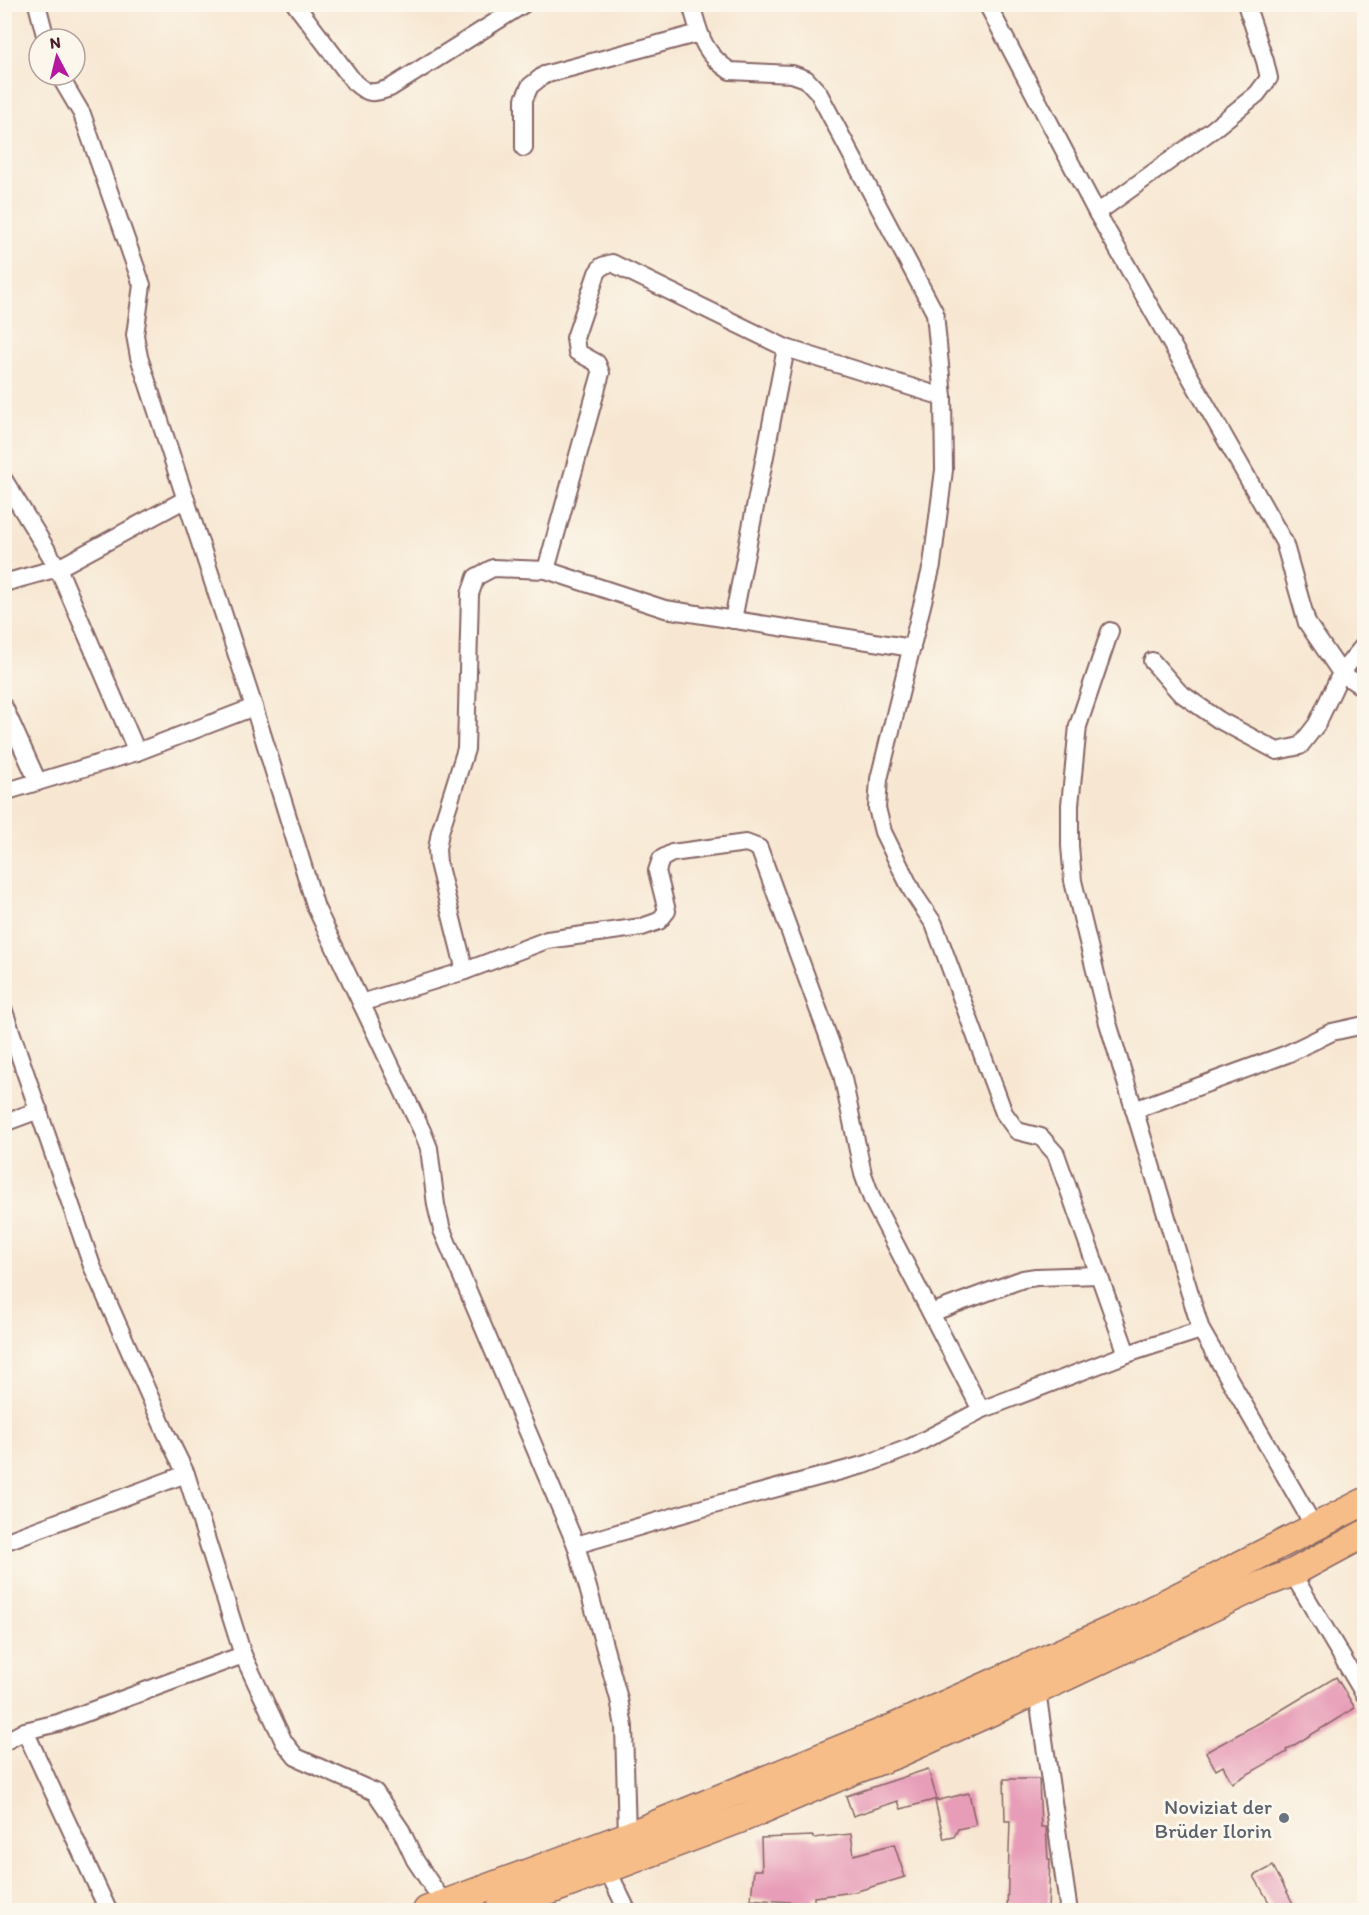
<svg xmlns="http://www.w3.org/2000/svg" width="1369" height="1915" font-family="Itim,sans-serif">
  <style>
    .building { fill: #e79cb7 }
    .lines { fill: none; stroke-linecap: round; stroke-linejoin: round }
    .minor-casing { stroke: #876565; stroke-width: 20 }
    .trunk-casing { stroke: #876565; stroke-width: 30 }
    .minor { stroke: #fff; stroke-width: 16 }
    .trunk { stroke: #f7bd88; stroke-width: 27 }
    .worship-dot { fill: #6b7280; stroke: #fbf7ec; stroke-width: 2 }
    .labels { text-anchor: middle; dominant-baseline: central; stroke-width: 6; stroke-linejoin: round; paint-order: stroke }
    .worship-label { font-size: 21px; fill: #5b616d; stroke: #fbf7ec; text-anchor: end }
  </style>
  <rect width="100%" height="100%" fill="#fbf7ec"/>
  <filter id="ink" filterUnits="userSpaceOnUse"><feTurbulence type="fractalNoise" baseFrequency=".0167" numOctaves="2"/><feDisplacementMap in="SourceGraphic" scale="12" xChannelSelector="R" yChannelSelector="G"/><feConvolveMatrix kernelMatrix="1 2 1 2 8 2 1 2 1" color-interpolation-filters="sRGB"/></filter>
  <filter id="wash" filterUnits="userSpaceOnUse"><feTurbulence type="fractalNoise" baseFrequency=".008" numOctaves="4" result="noise"/><feDisplacementMap in="SourceGraphic" scale="24" xChannelSelector="R" yChannelSelector="G"/><feGaussianBlur stdDeviation="1.35" result="paint"/><feColorMatrix in="noise" values="0 0 0 0 0 0 0 0 0 0 0 0 0 0 0 0 0 1.4 0 .05"/><feComposite in="paint" operator="in"/></filter>
  <g filter="url(#wash)">
    <rect width="100%" height="100%" fill="#f7e7d2"/>
    <g id="blocks">
      <!-- building -->
      <g class="building">
        <polygon points="1336,1677 1355,1708 1286,1750 1287,1752 1232,1783 1223,1766 1216,1770 1206,1752 1268,1718"/>
        <polygon points="928,1769 937,1799 901,1809 898,1801 853,1816 846,1796"/>
        <polygon points="1004,1779 1039,1779 1041,1827 1046,1827 1048,1859 1050,1859 1048,1911 1007,1911 1010,1821 1005,1821"/>
        <polygon points="969,1793 976,1825 958,1829 954,1837 944,1839 935,1801"/>
        <polygon points="851,1834 854,1855 894,1844 905,1877 854,1892 814,1897 814,1904 751,1899 754,1870 762,1870 761,1838 813,1836 813,1838"/>
        <polygon points="1273,1866 1297,1911 1274,1911 1254,1876"/>
      </g>
    </g>
  </g>
  <g filter="url(#ink)">
    <use href="#blocks" fill-opacity="0" stroke="#876565" stroke-width="1.5"/>
    <g class="lines">
      <!-- minor casing -->
      <g class="minor-casing">
        <g id="minor">
          <polyline points="37,4 46,39"/>
          <path d="M295,4L354,82C368,95 373,94 390,88L524,4"/>
          <path d="M691,4C700,35 702,52 730,71L792,74L806,79L818,92L935,313L943,397L944,470L932,565L879,779L877,808L883,832L912,891L934,924L1004,1113L1017,1131L1041,1137L1056,1154L1127,1354"/>
          <polyline points="987,4 1097,213 1284,542 1307,623 1341,673 1364,688"/>
          <polyline points="59,75 82,114 142,285 135,335 139,357 254,707 316,908 423,1133 429,1148 436,1205 442,1230 576,1545 619,1699 624,1727 627,1836"/>
          <polyline points="524,148 524,99 530,86 544,75 699,33"/>
          <polyline points="1097,213 1211,131 1257,94 1269,78 1265,61 1246,4"/>
          <polyline points="4,480 58,568 137,752"/>
          <polyline points="546,570 601,373 597,363 577,352 575,338 597,273 602,266 612,263 786,348 943,397"/>
          <polyline points="4,583 58,568 186,499"/>
          <polyline points="733,620 786,348"/>
          <polyline points="1110,631 1078,726 1070,805 1070,846 1073,881 1108,1023 1201,1330 1315,1528"/>
          <polyline points="1152,661 1179,692 1219,720 1277,751 1300,746 1317,724 1341,673 1364,645"/>
          <polyline points="4,707 38,782"/>
          <polyline points="4,792 137,752 254,707"/>
          <polyline points="465,971 438,863 437,849 440,832 466,749 470,594 476,577 493,568 546,570 665,609 912,648"/>
          <polyline points="361,1003 465,971 547,940 642,927 659,921 667,911 657,871 661,859 672,853 746,843 759,848 842,1074 863,1174 872,1199 981,1410"/>
          <polyline points="4,1011 92,1266 165,1431 186,1474 243,1655 284,1742 296,1757 375,1792 401,1830 415,1860 445,1905"/>
          <polyline points="1134,1110 1287,1054 1332,1032 1364,1025"/>
          <polyline points="4,1123 39,1110"/>
          <polyline points="931,1313 1023,1279 1036,1277 1099,1275"/>
          <polyline points="4,1542 186,1474"/>
          <polyline points="576,1545 710,1506 867,1464 911,1447 981,1410 1127,1354 1201,1330"/>
          <polyline points="1292,1573 1364,1694"/>
          <polyline points="1037,1691 1068,1905 1067,1910"/>
          <polyline points="25,1731 108,1910"/>
          <polyline points="4,1742 25,1731 58,1723 243,1655"/>
          <polyline points="607,1869 627,1910"/>
        </g>
      </g>
      <!-- trunk casing -->
      <g class="trunk-casing">
        <g id="trunk">
          <polyline points="427,1910 627,1836 892,1728 1120,1626 1364,1502"/>
          <polyline points="499,1910 743,1818 853,1771 895,1755 1002,1707 1258,1586 1292,1573 1364,1534"/>
        </g>
      </g>
      <!-- minor -->
      <use href="#minor" class="minor"/>
      <!-- trunk -->
      <use href="#trunk" class="trunk"/>
    </g>
  </g>
  <!-- markers -->
  <circle class="worship-dot" cx="1284" cy="1818" r="6"/>
  <g class="labels">
    <!-- worship labels -->
    <g class="worship-label">
      <text x="1272" y="1806">Noviziat der<tspan x="1272" dy="24">Brüder Ilorin</tspan></text>
    </g>
  </g>
  <!-- margin -->
  <rect width="1369" height="1915" fill="none" stroke="#fbf7ec" stroke-width="24"/>
  <!-- north arrow -->
  <g transform="translate(57 57) rotate(353)"><circle r="28" fill="#fbf7ec" stroke="#b4a19f" stroke-width="1.5"/>
  <path d="M0-4.5L10 22L0 15L-10 22Z" fill="#b5179e"/>
  <text y="-9" font-size="16" font-weight="bold" text-anchor="middle" fill="#4a1f2b">N</text>
  </g>
</svg>
